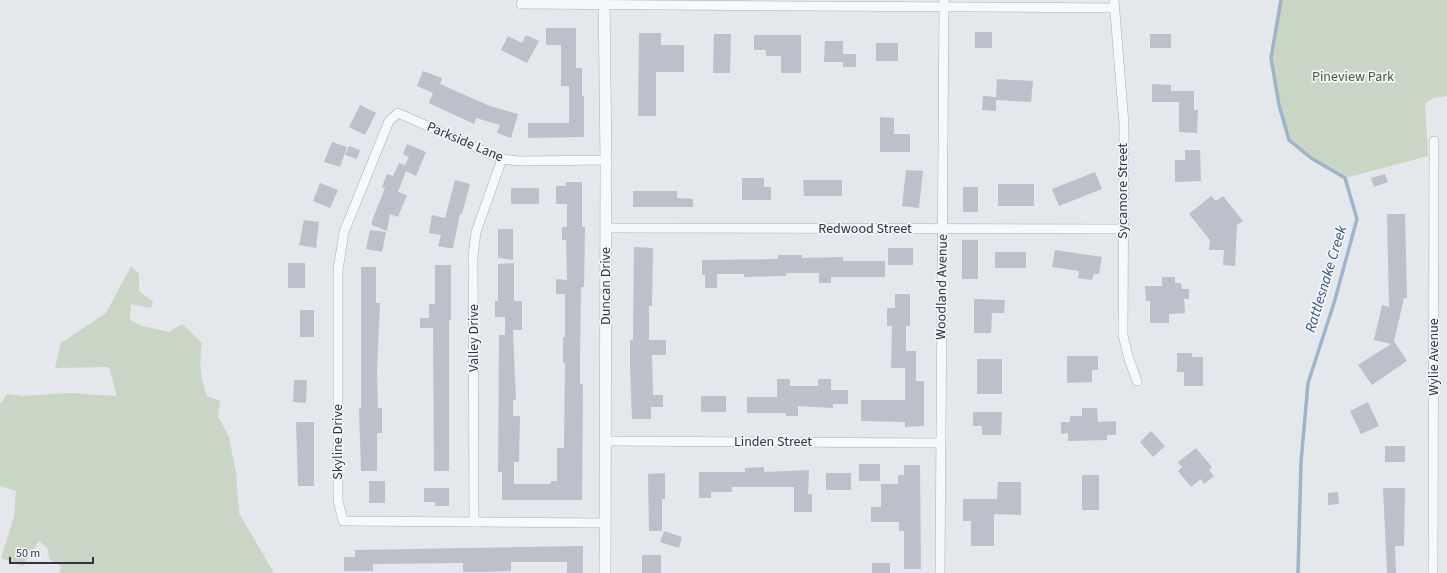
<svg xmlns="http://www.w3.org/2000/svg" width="1447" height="573" font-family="'Source Sans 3',sans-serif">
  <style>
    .green { fill: #c9d6c5 }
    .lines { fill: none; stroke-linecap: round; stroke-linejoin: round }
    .stream { stroke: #9fb4cc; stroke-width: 3.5 }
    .building { fill: #bbc0ca }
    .minor-casing { stroke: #a9aeb7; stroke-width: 10 }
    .tertiary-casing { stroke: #a9aeb7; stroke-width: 12 }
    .minor { stroke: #f7f8fa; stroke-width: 9 }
    .tertiary { stroke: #f7f8fa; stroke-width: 11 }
    .labels { text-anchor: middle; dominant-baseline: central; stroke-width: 3.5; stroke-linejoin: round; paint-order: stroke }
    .park-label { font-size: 14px; fill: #3f6138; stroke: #f4f6f9 }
    .street-label { font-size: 14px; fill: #2b3445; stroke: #f4f6f9 }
    .water-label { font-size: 15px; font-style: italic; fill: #34527a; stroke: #f4f6f9 }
  </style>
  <rect width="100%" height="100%" fill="#e4e7ec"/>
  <!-- green -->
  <g class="green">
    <polygon points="1281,0 1447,0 1447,96 1433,98 1425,104 1428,156 1345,178 1311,158 1289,140 1279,105 1271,58"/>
    <path d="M131,266L139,274V291L153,302L151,308L131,304L130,320L142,326L169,332L182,324L202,343C199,362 200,377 207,396L220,401L218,416L229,437L236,473L239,513L274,573H59L61,566L49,559L48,549L39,541L23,566L1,558L14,517L16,491L0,486V404L7,394L23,396L69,393L117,396L109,367L55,368L61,343L106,313Z"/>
  </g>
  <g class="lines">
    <!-- stream -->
    <polyline class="stream" points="1281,0 1271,58 1279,105 1289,140 1311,158 1345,178 1357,219 1334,303 1308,383 1301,462 1298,573"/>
  </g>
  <!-- building -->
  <g class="building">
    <polygon points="546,28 576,28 576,68 582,68 582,96 584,96 584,137 528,138 528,123 569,123 569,86 561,86 561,45 546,45"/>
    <rect x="975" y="32" width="17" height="16"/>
    <polygon points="639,33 661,33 661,45 684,45 684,72 656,72 656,116 638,116"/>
    <polygon points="714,34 731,34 730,73 713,73"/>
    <rect x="1150" y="34" width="21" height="14"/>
    <polygon points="526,35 539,41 527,63 501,50 508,36 522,43"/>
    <polygon points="754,35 801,35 801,73 781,73 781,56 766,56 766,50 754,50"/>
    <polygon points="825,41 843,41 843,57 843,54 856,54 856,67 843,67 843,62 824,62"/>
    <rect x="876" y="43" width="22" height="18"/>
    <polygon points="423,71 442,78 440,84 490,106 518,114 511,138 497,133 500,125 476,118 474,124 429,103 433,93 417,86"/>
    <polygon points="997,79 1033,81 1031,102 996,100 996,111 982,110 983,96 996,97"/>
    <polygon points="1152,84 1171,85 1171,91 1194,91 1194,110 1198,110 1197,133 1179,132 1179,102 1152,102"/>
    <polygon points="360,105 376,113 365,135 349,127"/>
    <polygon points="880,117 894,118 894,134 910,134 910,152 880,152"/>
    <polygon points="332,142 347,147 340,167 324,162"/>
    <polygon points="407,144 426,152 416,176 406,171 398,192 407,195 398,217 390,214 387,231 372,225 372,221 385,188 382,187 387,174 393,176 399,163 405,165 409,157 403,154"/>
    <polygon points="349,146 360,150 357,159 345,155"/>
    <polygon points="1185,150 1200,150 1201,181 1175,182 1175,160 1185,160"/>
    <polygon points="906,170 923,171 919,208 902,206"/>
    <polygon points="1095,172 1102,189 1059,206 1052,189"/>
    <polygon points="1385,174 1388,182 1374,187 1371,178"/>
    <polygon points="742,178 764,178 764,187 771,187 771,200 742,200"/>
    <polygon points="455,180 470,184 462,214 460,214 453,248 449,248 438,246 441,235 429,233 432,215 445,218"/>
    <polygon points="803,180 842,180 842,196 804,196"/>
    <polygon points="566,182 582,182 582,227 585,227 584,287 581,287 580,363 580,384 583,384 582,500 502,500 502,472 498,472 499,335 505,335 505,317 495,317 495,301 498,301 498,264 514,263 514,301 522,301 522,330 513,330 516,400 513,400 513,416 520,416 519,462 514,462 514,484 550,484 551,481 557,481 557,448 564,448 565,363 563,363 563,337 565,337 565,294 556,294 556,279 567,280 566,240 562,240 562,227 567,227 567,204 556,204 556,186 566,186"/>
    <polygon points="320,183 338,190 330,208 313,201"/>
    <rect x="998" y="184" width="36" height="22"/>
    <rect x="963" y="187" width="15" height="25"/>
    <rect x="511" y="188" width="28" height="16"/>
    <polygon points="633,191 677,191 677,198 693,199 693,207 633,207"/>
    <polygon points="1211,196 1216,201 1223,196 1243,221 1237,225 1235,266 1223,265 1224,250 1209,250 1210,240 1189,214"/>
    <polygon points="1387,214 1405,214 1407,298 1404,298 1394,341 1407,361 1372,385 1358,365 1391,344 1374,340 1382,305 1389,307"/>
    <polygon points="304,220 319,222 316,248 299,245"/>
    <polygon points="498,229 513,229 513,260 498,258"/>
    <polygon points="370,230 386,232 382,252 366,249"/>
    <rect x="962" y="240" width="16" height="39"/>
    <polygon points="634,247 653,248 652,306 649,306 649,340 666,340 666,355 652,355 653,395 663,395 663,407 651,407 651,419 632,419 630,367 630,340 633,340"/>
    <rect x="888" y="248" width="25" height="17"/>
    <polygon points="1055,250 1102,257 1099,274 1094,274 1092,280 1078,278 1079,271 1052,267"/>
    <rect x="995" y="252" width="31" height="16"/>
    <polygon points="778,255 802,255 802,258 843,257 843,261 885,261 885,277 831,277 831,283 819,283 819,273 786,273 786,276 744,277 744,274 717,274 717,288 705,288 705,275 702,275 702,260 778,259"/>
    <rect x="288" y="263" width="17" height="25"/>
    <polygon points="435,265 451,265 451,320 449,320 449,471 434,471 433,328 420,328 420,318 429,318 429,304 435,304"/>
    <polygon points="361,267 376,267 376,303 380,303 377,371 378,408 382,408 382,433 377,433 377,471 361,471 359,408 361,408"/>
    <polygon points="1162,277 1175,277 1175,283 1181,283 1182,289 1189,289 1189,299 1184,299 1185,313 1169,314 1169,323 1150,323 1150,301 1146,301 1145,286 1162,286"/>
    <polygon points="895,294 910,294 910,326 906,326 906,351 916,351 916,381 924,381 924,426 905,427 905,422 861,421 861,400 905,400 905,368 891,368 892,326 887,326 887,308 895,308"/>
    <polygon points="974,299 1005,300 1004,313 992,313 991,333 974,333"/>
    <rect x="300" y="310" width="14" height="27"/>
    <polygon points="1177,353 1192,353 1192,357 1203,357 1203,386 1184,386 1184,372 1177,372"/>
    <polygon points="1067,356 1098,356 1098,370 1092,370 1092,382 1067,383"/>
    <rect x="977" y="359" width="25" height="35"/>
    <polygon points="777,379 790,379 790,386 818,386 818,379 831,379 831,390 848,390 848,404 833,404 833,408 798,406 798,416 786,416 786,413 747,413 747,397 777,397"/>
    <polygon points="294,380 307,380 306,403 293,402"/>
    <rect x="701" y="396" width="25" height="16"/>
    <polygon points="1368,402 1379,426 1361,434 1350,411"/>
    <polygon points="1082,408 1097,408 1098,422 1116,421 1116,435 1107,435 1107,440 1068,441 1068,433 1061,434 1061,422 1070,422 1070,416 1082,416"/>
    <polygon points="973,412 1002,412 1001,435 982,435 982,426 973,426"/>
    <polygon points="296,422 314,422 314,486 298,486"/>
    <polygon points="1151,431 1165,446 1153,457 1140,442"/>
    <rect x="1385" y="446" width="20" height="16"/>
    <polygon points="1196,448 1212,467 1209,470 1214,476 1204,484 1201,479 1191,487 1178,471 1182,467 1178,462"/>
    <rect x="859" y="464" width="21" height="17"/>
    <polygon points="904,465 920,465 921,569 904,569 904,531 899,531 899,522 871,522 871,507 881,507 881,484 898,484 898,475 904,475"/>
    <polygon points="764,467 764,472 809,470 808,494 812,494 812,512 794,512 794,487 732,487 732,492 711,492 711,498 699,498 699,472 745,472 745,468"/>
    <polygon points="665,473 665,499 662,499 662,531 649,531 648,474"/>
    <rect x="826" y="473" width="25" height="17"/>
    <rect x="1082" y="475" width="17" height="35"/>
    <rect x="369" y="481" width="16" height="22"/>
    <polygon points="998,482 1021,482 1021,515 994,514 994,546 971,546 971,521 963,521 963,499 997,499"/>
    <polygon points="424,488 449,488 449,506 435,506 435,502 424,502"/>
    <polygon points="1383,488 1405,488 1404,546 1395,546 1396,573 1387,573"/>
    <polygon points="1338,492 1339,504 1328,505 1328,493"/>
    <polygon points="664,531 682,537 679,548 660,542"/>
    <polygon points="583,546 583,573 567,573 567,562 511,562 511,571 487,572 463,572 463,563 373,564 373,571 344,571 344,557 355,557 355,550"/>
    <rect x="642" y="555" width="19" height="18"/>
    <rect x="872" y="563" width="18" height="10"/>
  </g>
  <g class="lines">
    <!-- minor casing -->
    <g class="minor-casing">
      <g id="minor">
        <polyline points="1114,0 1124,124 1123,335 1129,359 1137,381"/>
        <polyline points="521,4 1114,8"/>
        <polyline points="606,228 1123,229"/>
        <polyline points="606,441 940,443"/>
        <polyline points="474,522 473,256 476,232 502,159"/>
        <polyline points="606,523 343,521 338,501 338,270 344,232 389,121 398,113 502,159 520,161 606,160"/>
        <polyline points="940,573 944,0"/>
        <polyline points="1433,573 1434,141"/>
      </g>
    </g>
    <!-- tertiary casing -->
    <g class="tertiary-casing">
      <polyline id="tertiary" points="604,0 606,160 605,573"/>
    </g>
    <!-- minor -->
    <use href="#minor" class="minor"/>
    <!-- tertiary -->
    <use href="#tertiary" class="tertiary"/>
  </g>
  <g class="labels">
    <!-- park labels -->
    <g class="park-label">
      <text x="1353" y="77">Pineview Park</text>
    </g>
    <!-- street labels -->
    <g class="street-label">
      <text transform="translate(465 142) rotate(23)">Parkside Lane</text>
      <text transform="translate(1123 191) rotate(-90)">Sycamore Street</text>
      <text x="865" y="229">Redwood Street</text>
      <text transform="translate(606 286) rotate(-90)">Duncan Drive</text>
      <text transform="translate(942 287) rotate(-89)">Woodland Avenue</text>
      <text transform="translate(474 338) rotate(-90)">Valley Drive</text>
      <text transform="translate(1434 357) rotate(-90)">Wylie Avenue</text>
      <text transform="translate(338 442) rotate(-90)">Skyline Drive</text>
      <text x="773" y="442">Linden Street</text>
    </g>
    <!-- water labels -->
    <g class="water-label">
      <text transform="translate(1326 279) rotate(-73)">Rattlesnake Creek</text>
    </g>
  </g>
  <!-- scale -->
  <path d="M10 557v6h83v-6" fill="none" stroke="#2b3445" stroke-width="2"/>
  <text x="16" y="557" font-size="12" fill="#2b3445" stroke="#f4f6f9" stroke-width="3" paint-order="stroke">50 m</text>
</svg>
